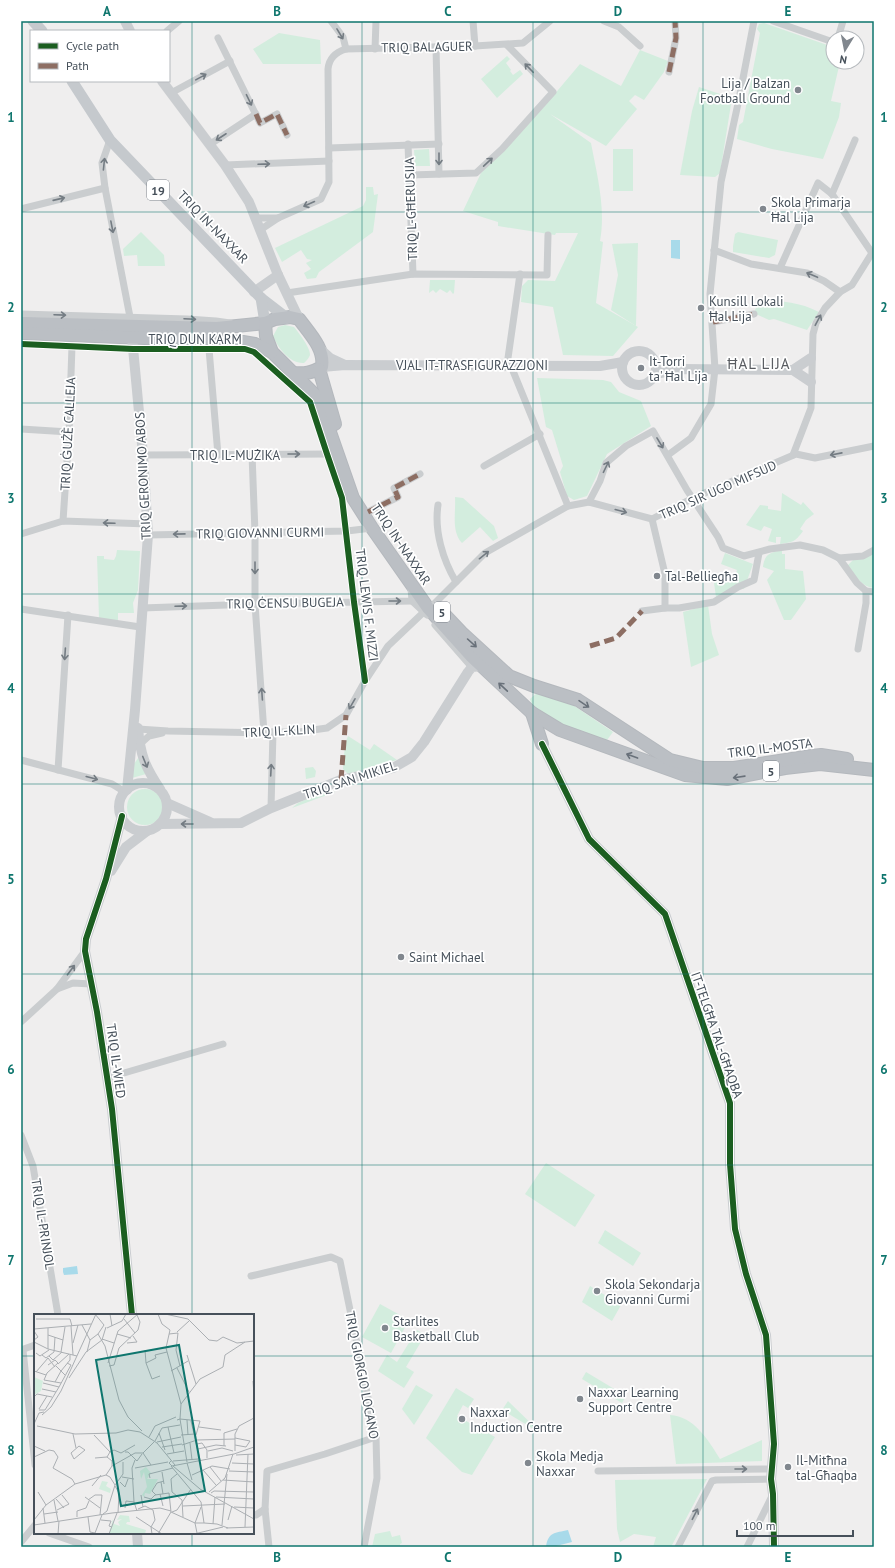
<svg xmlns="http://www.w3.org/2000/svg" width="895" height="1568" font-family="'PT Sans',sans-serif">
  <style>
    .green { fill: #d3edde }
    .water { fill: #a8daea }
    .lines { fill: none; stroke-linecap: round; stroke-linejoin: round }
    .highway-casing { stroke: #b4b8bd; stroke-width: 14 }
    .street { stroke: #cacdcf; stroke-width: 7 }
    .secondary { stroke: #cacdd0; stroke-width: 10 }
    .primary { stroke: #c5c9cd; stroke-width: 11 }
    .highway { stroke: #bbbfc4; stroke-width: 12 }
    .quiet { stroke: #8d6e63; stroke-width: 5; stroke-dasharray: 10 5; stroke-linecap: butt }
    .cycleway-casing { stroke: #fff; stroke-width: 8 }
    .cycleway { stroke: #1b5e20; stroke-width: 6 }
    .oneway { stroke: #747c83 }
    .oneway2 { stroke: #69717a }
    .grid { fill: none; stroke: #0f766e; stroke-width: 1; stroke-opacity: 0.55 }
    .poi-dot { fill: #81878e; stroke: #fff; stroke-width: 1.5 }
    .labels { text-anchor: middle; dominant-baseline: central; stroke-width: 3.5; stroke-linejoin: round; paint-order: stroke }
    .shield { fill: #fff; stroke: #7e848c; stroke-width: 1 }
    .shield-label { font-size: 12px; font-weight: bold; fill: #46505a }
    .street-label { font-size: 13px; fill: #46505a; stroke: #fff }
    .poi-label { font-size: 13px; fill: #46505a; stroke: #fff; text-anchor: start }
    .quarter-label { font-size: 15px; letter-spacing: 1px; fill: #5a5d62; stroke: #fff }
    .inset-road { fill: none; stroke: #abafb3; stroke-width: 1 }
    .view { fill: #0f766e; fill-opacity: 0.15; stroke: #0f766e; stroke-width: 2 }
    .inset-edge { fill: none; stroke: #46505a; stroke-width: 2 }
    .neatline { fill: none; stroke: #0f766e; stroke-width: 1.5 }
    .grid-label { font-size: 13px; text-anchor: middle; font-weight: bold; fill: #0f766e }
  </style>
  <rect width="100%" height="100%" fill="#efeeee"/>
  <!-- green -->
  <g class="green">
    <polygon points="764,23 833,47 833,62 840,62 831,101 841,103 839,117 823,159 772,149 737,139 739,125 743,122 760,33 757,29 759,24"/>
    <polygon points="279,33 320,40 321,64 263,64 253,49"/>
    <path d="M640,50L668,61L664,72L644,100L635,95L629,101L637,109L606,146L550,114L591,143C597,175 606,208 600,241L603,242L596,303L638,327L613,356L563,355L553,307L521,302L522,286L528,280L555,281L578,233H556L555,235L498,226V222L463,211L481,173L542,109L580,64L621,86Z"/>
    <polygon points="507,56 510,59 506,63 511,70 510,71 513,75 520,70 523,74 497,98 481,79"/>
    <polygon points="699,87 732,98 720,173 715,177 680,175 692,111"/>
    <polygon points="429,149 430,166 415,166 414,150"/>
    <rect x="613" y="149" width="20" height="42"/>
    <polygon points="366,187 373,187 374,195 378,194 373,232 319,272 316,278 307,279 304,273 311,269 306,263 312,260 307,259 301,250 282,262 275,248 363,206 366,200"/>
    <polygon points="141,232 164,255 165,266 138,266 137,255 124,256 123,249"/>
    <polygon points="738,232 778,240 775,255 769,258 733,252 733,246 735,234"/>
    <polygon points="638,243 636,325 636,326 611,310 618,275 612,244"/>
    <polygon points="430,280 455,280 454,293 453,294 450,290 447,293 440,289 436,293 433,290 429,293"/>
    <path d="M760,300C782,301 799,302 819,312L807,330L774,319L769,320L756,314L755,310Z"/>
    <path d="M285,325L294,327C298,332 311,348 310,355C309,358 307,360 304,363C290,364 278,348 273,336L278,327Z"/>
    <polygon points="537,378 603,380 611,382 619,392 641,401 651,426 607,454 587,496 574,500 567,496 560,472 563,466 552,430 546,427"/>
    <path d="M782,493L801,505L803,502L814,514L806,520L800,529L803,531C795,542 793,542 780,544L781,537H776V543L768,541L772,529L764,526L761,531L746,525L760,505L768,506V509L781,511Z"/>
    <path d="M455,497L463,498L494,526L498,538L493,541L480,527L462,543C451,531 456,513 455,497Z"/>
    <polygon points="117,550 140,551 138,590 133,603 134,613 118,613 118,621 99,618 97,556 104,556 104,559 114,560 116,556"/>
    <path d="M782,550V554H785V569L803,571L806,599L791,620H784L767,580L774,571L763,567C765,553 770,553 782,550Z"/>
    <path d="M874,552V588C862,587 854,575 847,566L853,560Z"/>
    <polygon points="725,553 753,564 744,589 741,588 716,597 714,583 716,577 733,582 737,570 721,564"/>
    <polygon points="708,605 712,634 719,655 691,667 683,612"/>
    <path d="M538,692L570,703L613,732L607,740C578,731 559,724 533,708L530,699Z"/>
    <polygon points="348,736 370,750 374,744 397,760 348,774 343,769 345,744"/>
    <polygon points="139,757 146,774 132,778 133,765"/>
    <polygon points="313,767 316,771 315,777 306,779 305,768"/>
    <polygon points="328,789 335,792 292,808 298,803"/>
    <circle cx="145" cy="807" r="18"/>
    <polygon points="546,1163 595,1195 575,1227 525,1194"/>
    <polygon points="605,1230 641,1253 633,1266 598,1243"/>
    <polygon points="590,1286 621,1305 612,1321 582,1302"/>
    <polygon points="380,1304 409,1320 391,1353 362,1337"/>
    <polygon points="417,1330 425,1335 406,1367 414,1372 404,1388 378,1371 387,1355 397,1362"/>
    <polygon points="586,1372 626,1396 622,1403 582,1379"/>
    <polygon points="416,1385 433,1395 414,1425 402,1409"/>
    <polygon points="456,1388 474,1399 468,1408 463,1405 457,1416 495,1437 472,1475 462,1472 426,1438"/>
    <polygon points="508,1401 542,1434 502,1410"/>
    <path d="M670,1415C694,1416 709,1441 720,1459L762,1440V1461L676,1464Z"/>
    <polygon points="707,1479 671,1547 653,1547 656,1537 634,1534 620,1542 617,1529 615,1480"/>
    <polygon points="390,1531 392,1537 400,1535 402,1543 400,1544 400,1547 372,1547 375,1534"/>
  </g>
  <!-- water -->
  <g class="water">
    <polygon points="671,240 680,240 680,259 671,258"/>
    <polygon points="77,1266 78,1274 64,1275 63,1272 63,1268"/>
    <path d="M568,1530L572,1542L552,1547H546C548,1532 555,1533 568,1530Z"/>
  </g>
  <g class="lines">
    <!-- highway casing -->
    <g class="highway-casing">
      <g id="highway">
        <path d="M21,323L217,328L265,323L275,319L290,317L299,319C310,334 325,349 322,367C311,373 305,374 293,373"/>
        <polyline points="265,323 266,336 272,352 315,395 323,412 353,498 372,528 428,608 471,656 532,713 560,730 685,775 727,779 785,768 820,764 874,770"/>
        <polyline points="21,333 243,342 255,344 272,352"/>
        <polyline points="319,369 335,424"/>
        <polyline points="446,616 463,634 509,676 534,686 578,700 670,760 703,768 734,768 812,756 821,755 847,759"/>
        <polyline points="532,713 542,744"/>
      </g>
    </g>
    <!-- street -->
    <g class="street">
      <polyline points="331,21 343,37 346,49"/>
      <polyline points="473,21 475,46"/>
      <polyline points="604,21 619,27 640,46"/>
      <polyline points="773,21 833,42"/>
      <polyline points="167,31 179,21"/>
      <polyline points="218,38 260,123 277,114 287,135"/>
      <polyline points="838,38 843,21"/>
      <polyline points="436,47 439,174"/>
      <polyline points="375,49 376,21"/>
      <polyline points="669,72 676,38 675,21"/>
      <polyline points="171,93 230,61"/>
      <polyline points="110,140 102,163 105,188 130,317"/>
      <polyline points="408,144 413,274"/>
      <polyline points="209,145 256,114"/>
      <polyline points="329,148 439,144"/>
      <polyline points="225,165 329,161"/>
      <polyline points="410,175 476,173 502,149 553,92 507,45"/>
      <polyline points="832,194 855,140"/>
      <polyline points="21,209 105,188"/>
      <polyline points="256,218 278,218"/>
      <path d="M260,230L278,218L321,199L329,182L328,69C329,58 336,52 346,49L475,46L523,43L550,21"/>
      <polyline points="714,250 751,264 807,273 824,281 840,292"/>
      <polyline points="780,268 818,183 832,194 872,253"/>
      <polyline points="287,293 413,274 547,275 548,235"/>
      <polyline points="21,314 187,319 216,321 230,323"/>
      <polyline points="713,322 754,314"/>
      <polyline points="21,344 133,349 245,349 254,352 310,402 327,454 342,498 354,602 365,681"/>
      <polyline points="209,349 218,455"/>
      <polyline points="507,365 520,274"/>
      <polyline points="511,366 568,506"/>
      <polyline points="21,429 69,432"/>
      <polyline points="252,454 255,533 255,604 264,733"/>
      <polyline points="143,455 327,454"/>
      <polyline points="668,455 691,438 711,404 715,369 710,294 721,182 739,99 754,21"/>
      <polyline points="793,455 811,408 813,334 816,323 825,308 840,292 852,285 872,253 874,253"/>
      <polyline points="484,466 540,434"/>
      <polyline points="589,502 600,481 606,463 626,446 653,431 687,490 718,537 723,548 744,556 770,549 800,545 823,550 839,558 857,583 866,591 874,592"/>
      <path d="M438,505C434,531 443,560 456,582"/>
      <polyline points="368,512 398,497 394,488 420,474"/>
      <polyline points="652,519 665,574 665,608"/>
      <polyline points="63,521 69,432 72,346"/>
      <polyline points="21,534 63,521 148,524"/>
      <polyline points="148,535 347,531 372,528"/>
      <polyline points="839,558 863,556 874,550"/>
      <polyline points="412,601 427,615"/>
      <polyline points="434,604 485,553 568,506 589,502 652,519 693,498 796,454 815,458 874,446"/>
      <polyline points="142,608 255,604 412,601 411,588"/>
      <polyline points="21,609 140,627"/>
      <polyline points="642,611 665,608 679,608 714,602 738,587 754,580 759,553"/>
      <polyline points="435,625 469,664"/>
      <polyline points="858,649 866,603 866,591"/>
      <polyline points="138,729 168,731 264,733 273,732 299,732 327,728 346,715 365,681 388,646 428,608"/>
      <polyline points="139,745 149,736 162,733"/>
      <polyline points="21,760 112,784 125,792"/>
      <polyline points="58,770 68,615"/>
      <polyline points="271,808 273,732"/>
      <polyline points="57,989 73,983 91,984"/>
      <polyline points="21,1022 57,989 85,951"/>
      <polyline points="107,1078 223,1044"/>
      <polyline points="21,1135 33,1166 58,1315"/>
      <polyline points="251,1276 331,1257 340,1261 376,1437 377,1478 364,1547"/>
      <polyline points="21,1350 35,1345"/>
      <polyline points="23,1350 35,1465"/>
      <polyline points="598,1471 771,1469"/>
      <polyline points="253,1515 256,1515 265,1509"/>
      <polyline points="49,1533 89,1547"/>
      <polyline points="21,1542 35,1525"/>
      <polyline points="269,1547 265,1509 267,1471 325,1454 376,1437"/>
      <polyline points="678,1547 712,1481 716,1480 771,1479"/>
      <polyline points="747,1547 772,1496"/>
    </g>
    <!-- secondary -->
    <g class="secondary">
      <polyline points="125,21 130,31"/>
      <polyline points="162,81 225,165 249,202 278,275 299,319"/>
      <polyline points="254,292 278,275"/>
      <polyline points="320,349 330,358 345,365"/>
      <circle cx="639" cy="368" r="17"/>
      <polyline points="322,367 345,365 600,366 623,362"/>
      <polyline points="793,370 811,358"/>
      <polyline points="793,370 811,382"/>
      <polyline points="655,374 681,369 793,370"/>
      <path d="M138,728C140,754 145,767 160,789"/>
      <polyline points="542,744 589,839 665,914 730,1103 730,1164 735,1229 746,1274 766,1335 774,1444 771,1479 773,1494 774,1547"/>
      <circle cx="143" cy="807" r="24"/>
      <polyline points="127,790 135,710 148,535 143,455 132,337"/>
      <polyline points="167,803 210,822"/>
      <polyline points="122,816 106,879 86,939 85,951 97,1012 112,1109 132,1315"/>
      <polyline points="160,824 241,823 271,808 341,780 393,768 412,757 424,742 468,672 472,667 482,666"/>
      <polyline points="111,871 126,847 147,831"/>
      <polyline points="137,1533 138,1547"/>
    </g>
    <!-- primary -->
    <g class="primary">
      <polyline points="33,21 42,31"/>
      <polyline points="72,81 110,140 261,298 287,318"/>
      <polyline points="261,298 265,323"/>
    </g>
    <!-- highway -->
    <use href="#highway" class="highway"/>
    <!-- quiet -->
    <g class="quiet">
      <polyline points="669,72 676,38 675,21"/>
      <polyline points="256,114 260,123 277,114 287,135"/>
      <polyline points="713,322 754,314"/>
      <polyline points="368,512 398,497 394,488 420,474"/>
      <polyline points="590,646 616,638 642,611"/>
      <polyline points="341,780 346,715"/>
    </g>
    <!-- cycleway casing -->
    <g class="cycleway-casing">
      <g id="cycleway">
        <polyline points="21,344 133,349 245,349 254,352 310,402 327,454 342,498 354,602 365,681"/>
        <polyline points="542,744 589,839 665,914 730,1103 730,1164 735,1229 746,1274 766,1335 774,1444 771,1479 773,1494 774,1547"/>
        <polyline points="122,816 106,879 86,939 85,951 97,1012 112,1109 132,1315"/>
      </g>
    </g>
    <!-- cycleway -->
    <use href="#cycleway" class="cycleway"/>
  </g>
  <!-- one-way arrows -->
  <defs><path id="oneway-shaft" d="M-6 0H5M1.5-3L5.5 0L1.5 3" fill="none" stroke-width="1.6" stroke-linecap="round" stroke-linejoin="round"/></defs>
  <g class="oneway">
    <use href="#oneway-shaft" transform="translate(340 34) rotate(59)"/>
    <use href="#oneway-shaft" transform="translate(529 68) rotate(-134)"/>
    <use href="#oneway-shaft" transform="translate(201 77) rotate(-29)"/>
    <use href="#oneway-shaft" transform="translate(249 100) rotate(64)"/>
    <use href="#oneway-shaft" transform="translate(221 137) rotate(147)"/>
    <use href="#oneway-shaft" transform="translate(439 159) rotate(90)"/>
    <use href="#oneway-shaft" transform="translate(488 162) rotate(-43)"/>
    <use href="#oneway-shaft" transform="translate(104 164) rotate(-84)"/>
    <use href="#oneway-shaft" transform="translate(264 164) rotate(-2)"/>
    <use href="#oneway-shaft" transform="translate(59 199) rotate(-13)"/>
    <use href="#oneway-shaft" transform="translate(309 204) rotate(156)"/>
    <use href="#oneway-shaft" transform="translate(112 227) rotate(79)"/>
    <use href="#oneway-shaft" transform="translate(812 275) rotate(-157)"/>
    <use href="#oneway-shaft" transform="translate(60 315) rotate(2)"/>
    <use href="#oneway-shaft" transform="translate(190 319) rotate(3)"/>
    <use href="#oneway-shaft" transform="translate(818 320) rotate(-62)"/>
    <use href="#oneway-shaft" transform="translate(660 443) rotate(59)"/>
    <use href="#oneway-shaft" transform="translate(294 454)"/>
    <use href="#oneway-shaft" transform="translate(836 454) rotate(169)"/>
    <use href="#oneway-shaft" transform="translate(606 467) rotate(-64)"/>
    <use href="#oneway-shaft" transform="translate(621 511) rotate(15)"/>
    <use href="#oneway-shaft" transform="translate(109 523) rotate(-178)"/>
    <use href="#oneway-shaft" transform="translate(179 534) rotate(179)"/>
    <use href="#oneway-shaft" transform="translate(484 555) rotate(-39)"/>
    <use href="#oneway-shaft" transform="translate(255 568) rotate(90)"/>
    <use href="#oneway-shaft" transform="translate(395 601)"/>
    <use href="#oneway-shaft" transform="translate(181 606) rotate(-2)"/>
    <use href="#oneway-shaft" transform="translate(65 654) rotate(94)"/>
    <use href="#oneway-shaft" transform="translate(262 694) rotate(-94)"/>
    <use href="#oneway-shaft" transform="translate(352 704) rotate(120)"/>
    <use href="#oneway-shaft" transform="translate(145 762) rotate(68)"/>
    <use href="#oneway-shaft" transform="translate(271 770) rotate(-87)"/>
    <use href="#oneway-shaft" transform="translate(92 778) rotate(15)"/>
    <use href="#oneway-shaft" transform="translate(187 824) rotate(180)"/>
    <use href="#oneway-shaft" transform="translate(71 970) rotate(-53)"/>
    <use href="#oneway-shaft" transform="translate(741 1469)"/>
    <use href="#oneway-shaft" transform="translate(695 1514) rotate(-63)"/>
  </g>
  <g class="oneway2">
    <use href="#oneway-shaft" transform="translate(472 643) rotate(42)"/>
    <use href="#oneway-shaft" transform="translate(503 687) rotate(-137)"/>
    <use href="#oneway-shaft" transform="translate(584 704) rotate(34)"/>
    <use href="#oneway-shaft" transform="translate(632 756) rotate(-160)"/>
    <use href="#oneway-shaft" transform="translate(739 777) rotate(172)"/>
  </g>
  <!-- grid -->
  <path class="grid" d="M192,21V1315M362,21V1547M533,21V1547M703,21V1547M21,212H874M21,403H874M21,594H874M21,784H874M21,974H874M21,1165H874M21,1356H35M253,1356H874M192,1533V1547"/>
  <!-- markers -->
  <g class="poi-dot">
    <circle cx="798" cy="90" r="4"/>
    <circle cx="763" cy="209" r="4"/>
    <circle cx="701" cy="308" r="4"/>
    <circle cx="641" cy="368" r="4"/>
    <circle cx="657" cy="576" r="4"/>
    <circle cx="401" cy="957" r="4"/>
    <circle cx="597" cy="1291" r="4"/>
    <circle cx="385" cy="1328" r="4"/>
    <circle cx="580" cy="1399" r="4"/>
    <circle cx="462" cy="1419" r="4"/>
    <circle cx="528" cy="1463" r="4"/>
    <circle cx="788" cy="1467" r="4"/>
  </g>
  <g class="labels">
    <!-- shield labels -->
    <g class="shield">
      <rect x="147" y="180" width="22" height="20" rx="3"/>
      <rect x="434" y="602" width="16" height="20" rx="3"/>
      <rect x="763" y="761" width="16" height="20" rx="3"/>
    </g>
    <g class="shield-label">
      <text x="158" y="190">19</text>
      <text x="442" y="612">5</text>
      <text x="771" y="771">5</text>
    </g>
    <!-- street labels -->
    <g class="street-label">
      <text transform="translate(427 47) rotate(-1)">TRIQ BALAGUER</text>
      <text transform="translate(411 209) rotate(-92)">TRIQ L-GĦERUSIJA</text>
      <text transform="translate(213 227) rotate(46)">TRIQ IN-NAXXAR</text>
      <text x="195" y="339">TRIQ DUN KARM</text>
      <text x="472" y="365">VJAL IT-TRASFIGURAZZJONI</text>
      <text transform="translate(68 434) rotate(-87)">TRIQ ĠUŻÈ CALLEJA</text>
      <text x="235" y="455">TRIQ IL-MUŻIKA</text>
      <text transform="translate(143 476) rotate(-93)">TRIQ GERONIMO ABOS</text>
      <text transform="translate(718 490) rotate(-24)">TRIQ SIR UGO MIFSUD</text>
      <text transform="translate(260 533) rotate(-1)">TRIQ GIOVANNI CURMI</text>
      <text transform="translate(401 544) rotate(56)">TRIQ IN-NAXXAR</text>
      <text transform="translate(285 603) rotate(-1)">TRIQ ĊENSU BUGEJA</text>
      <text transform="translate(367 605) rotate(83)">TRIQ LEWIS F. MIZZI</text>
      <text transform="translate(279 731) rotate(-3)">TRIQ IL-KLIN</text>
      <text transform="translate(770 748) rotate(-7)">TRIQ IL-MOSTA</text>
      <text transform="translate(350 780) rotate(-18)">TRIQ SAN MIKIEL</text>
      <text transform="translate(717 1035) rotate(71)">IT-TELGĦA TAL-GĦAQBA</text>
      <text transform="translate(116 1061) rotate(82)">TRIQ IL-WIED</text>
      <text transform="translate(43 1224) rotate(81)">TRIQ IL-PRINJOL</text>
      <text transform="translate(362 1375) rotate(79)">TRIQ GIORGIO LOCANO</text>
    </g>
    <!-- poi labels -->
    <g class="poi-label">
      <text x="790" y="83" text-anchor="end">Lija / Balzan<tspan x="790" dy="15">Football Ground</tspan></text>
      <text x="771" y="202">Skola Primarja<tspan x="771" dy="15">Ħal Lija</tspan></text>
      <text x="709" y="301">Kunsill Lokali<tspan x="709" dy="15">Ħal Lija</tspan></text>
      <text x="649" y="361">It-Torri<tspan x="649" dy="15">ta' Ħal Lija</tspan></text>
      <text x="665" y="576">Tal-Belliegħa</text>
      <text x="409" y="957">Saint Michael</text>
      <text x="605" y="1284">Skola Sekondarja<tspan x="605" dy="15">Giovanni Curmi</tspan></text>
      <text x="393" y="1321">Starlites<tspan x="393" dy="15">Basketball Club</tspan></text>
      <text x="588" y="1392">Naxxar Learning<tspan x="588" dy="15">Support Centre</tspan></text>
      <text x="470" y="1412">Naxxar<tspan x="470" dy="15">Induction Centre</tspan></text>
      <text x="536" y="1456">Skola Medja<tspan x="536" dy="15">Naxxar</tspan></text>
      <text x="796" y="1460">Il-Mitħna<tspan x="796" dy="15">tal-Għaqba</tspan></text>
    </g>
    <!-- quarter labels -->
    <g class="quarter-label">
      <text x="759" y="363">ĦAL LIJA</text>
    </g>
  </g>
  <!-- overview -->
  <g transform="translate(34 1314)">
    <rect width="220" height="220" fill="#efeeee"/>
    <path d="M0,63L9,67L7,77L0,81ZM112,153L117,159L113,165H124L116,180L111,179L110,183L108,181L113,173L110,158L107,165L106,157ZM68,167L74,168L72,172L77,175L76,179L65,175ZM86,201L95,202L96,208H93L92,210L112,216L111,220H75L79,205L80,210L86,212L84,208L88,205L83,206Z" fill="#d3edde"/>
    <path class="inset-road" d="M61,0L70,11L64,20L71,32L85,86L94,103L108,117M76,0L78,12M124,0L128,10L136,16L132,34L147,90L146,105L143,106M131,0L154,5L175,26L183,27L189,23L203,29L220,27M2,5H36L38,12M90,5L101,19M48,11L56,26M37,12L39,41M73,14L88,7L92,0M0,15L57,10M0,17L4,23L0,26M143,18L155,7M83,20L97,24M135,20L144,19L142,36L146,52M14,21L29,26M68,25L80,29M0,28L14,35L43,42M39,29L44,11M93,29L103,28L99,22M14,35V14M111,36L112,49L118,65L126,62M27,38L31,13M53,38L56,26L64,20M2,39L6,42L15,36M8,41L12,44L20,38L21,23M121,41L133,38M153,41L162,70M15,42L19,46L28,38M74,49L84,17L104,0M112,49L122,44L121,41M24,50L35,40M22,52L31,61M75,52L80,51L85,34L104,16L106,8L103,1M143,54L155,78M0,57L12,61M137,57L154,47M2,58L14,44L21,53M35,64L52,38L68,26L72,13M10,66L13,59L24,49L21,46L14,51M10,66L27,69M219,67L220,81M21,68L27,57L36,46V41M9,69L25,73M8,75L22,78M0,83L3,80L18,83M147,90L166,65L189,53L191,41L211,28M5,95L13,82M5,96H11L25,73L37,51L33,49M8,101L17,93L27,77L62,0M146,105L153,148M146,105L166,107L162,121M153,106L154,121M157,107L166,146M0,110L5,99L10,98M3,112L41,120L82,119L94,116L106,118L123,129L141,151M134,113L140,139M165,113L187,116M125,119L131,136M39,120L42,134M60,121L76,138M147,121L161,120M115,123L121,112L142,103M121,127L128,114L146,111M123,128L147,123M156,129L158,146M163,130L168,129L173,136V144M148,131L163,126L201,125M201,131L212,133L216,127L201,124M0,132L11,137M45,132L51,136L40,145L37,139ZM190,132V119L203,115M128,133L148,130M164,135L182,131L192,132M174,137L188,134L199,137M201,137V120L205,112L220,104M76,138L80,136L87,139L101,131M76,138L73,143L78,147V152M91,138H94L103,147L108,140M109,139L117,151M133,140L150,137M202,141L220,140M0,143L15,136L20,137L24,143L19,154L38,165L41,170M61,144L73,143M101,146L98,154L100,188L103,197M137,147L135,149L138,152L200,140L220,133M139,147L164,145M153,149L158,166M198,149L220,150M137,152L167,188L170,209L183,210L194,214M139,152L166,175L220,205M176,153L187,167M101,154L134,148M169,156L182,171M195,157L220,158M128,158L130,170M72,161L78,152L101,139H109L120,128M72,161L76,163L81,171M158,161L178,152L196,155M88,163L100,165M116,164L115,160L139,154M189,166L220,168M86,168L91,173L94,165M127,168L129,180M41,170L72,161M81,171L89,160V148M58,172L67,161M81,172L85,179L84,199M4,178L12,191M138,178L148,186L149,203M138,178L137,165L143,160M175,178L191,164L199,140M177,179L180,177L220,178M126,180L129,192M107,181L109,193M122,181L118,177L123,169L130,167M51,183L66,194M110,183L117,185L121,181L135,179M182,183L220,185M22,185L30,194M20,186L24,207M54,186L61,181H68L66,201M149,192L191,190M200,193L220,194M9,194L11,209M91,194L92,187L100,188M104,195L111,192L119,196L121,206L117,213L118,220M23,196L35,190L28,181M137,198L161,209H170M138,198L143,196L157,175M10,200L24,198M69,200L73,197L81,171M43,203V197L52,194L55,187M54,203L56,218L61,219L68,201M102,203L128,220M0,206L12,191L41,170M67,206L77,207L75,212L78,213M194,206L198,192M179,210L181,183M0,211L78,199L126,194L137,197M188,211L193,160M211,213L214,140M192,214L220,213M163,219L161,209L167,193M24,220L25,207M75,220L83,199M124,220L137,198L135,179M160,220L189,213"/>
    <path class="view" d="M145,31L171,177L87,192L62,46Z"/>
    <rect width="220" height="220" class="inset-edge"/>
  </g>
  <!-- border -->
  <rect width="895" height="1568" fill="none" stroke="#ffffff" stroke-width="44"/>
  <!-- legend -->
  <rect x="30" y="30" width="140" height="52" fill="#ffffff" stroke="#b5b9bd"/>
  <rect x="38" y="43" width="20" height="6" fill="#1b5e20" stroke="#b5b9bd"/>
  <text x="66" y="50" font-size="12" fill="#46505a">Cycle path</text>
  <rect x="38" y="63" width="20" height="6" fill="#8d6e63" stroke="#b5b9bd"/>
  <text x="66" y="70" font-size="12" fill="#46505a">Path</text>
  <!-- north arrow -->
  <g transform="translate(845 50) rotate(190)"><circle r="19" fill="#ffffff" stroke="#b5b9bd"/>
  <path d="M0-3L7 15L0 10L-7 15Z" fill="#81878e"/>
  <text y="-6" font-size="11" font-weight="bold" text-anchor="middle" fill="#46505a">N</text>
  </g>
  <!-- scale -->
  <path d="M737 1530v6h116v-6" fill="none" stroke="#46505a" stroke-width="2"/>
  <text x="743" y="1530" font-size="12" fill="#46505a" stroke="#ffffff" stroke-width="3" paint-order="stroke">100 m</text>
  <rect x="22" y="22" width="851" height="1524" class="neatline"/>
  <g class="grid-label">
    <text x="107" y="16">A</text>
    <text x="277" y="16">B</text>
    <text x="448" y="16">C</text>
    <text x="618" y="16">D</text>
    <text x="788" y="16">E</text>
    <text x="11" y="122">1</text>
    <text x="884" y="122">1</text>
    <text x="11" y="312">2</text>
    <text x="884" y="312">2</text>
    <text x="11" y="503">3</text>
    <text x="884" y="503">3</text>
    <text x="11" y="693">4</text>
    <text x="884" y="693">4</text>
    <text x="11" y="884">5</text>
    <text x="884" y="884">5</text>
    <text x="11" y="1074">6</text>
    <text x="884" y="1074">6</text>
    <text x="11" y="1265">7</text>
    <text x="884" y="1265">7</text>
    <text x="11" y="1455">8</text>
    <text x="884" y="1455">8</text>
    <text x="107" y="1562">A</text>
    <text x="277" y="1562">B</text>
    <text x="448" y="1562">C</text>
    <text x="618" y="1562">D</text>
    <text x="788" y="1562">E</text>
  </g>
</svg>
